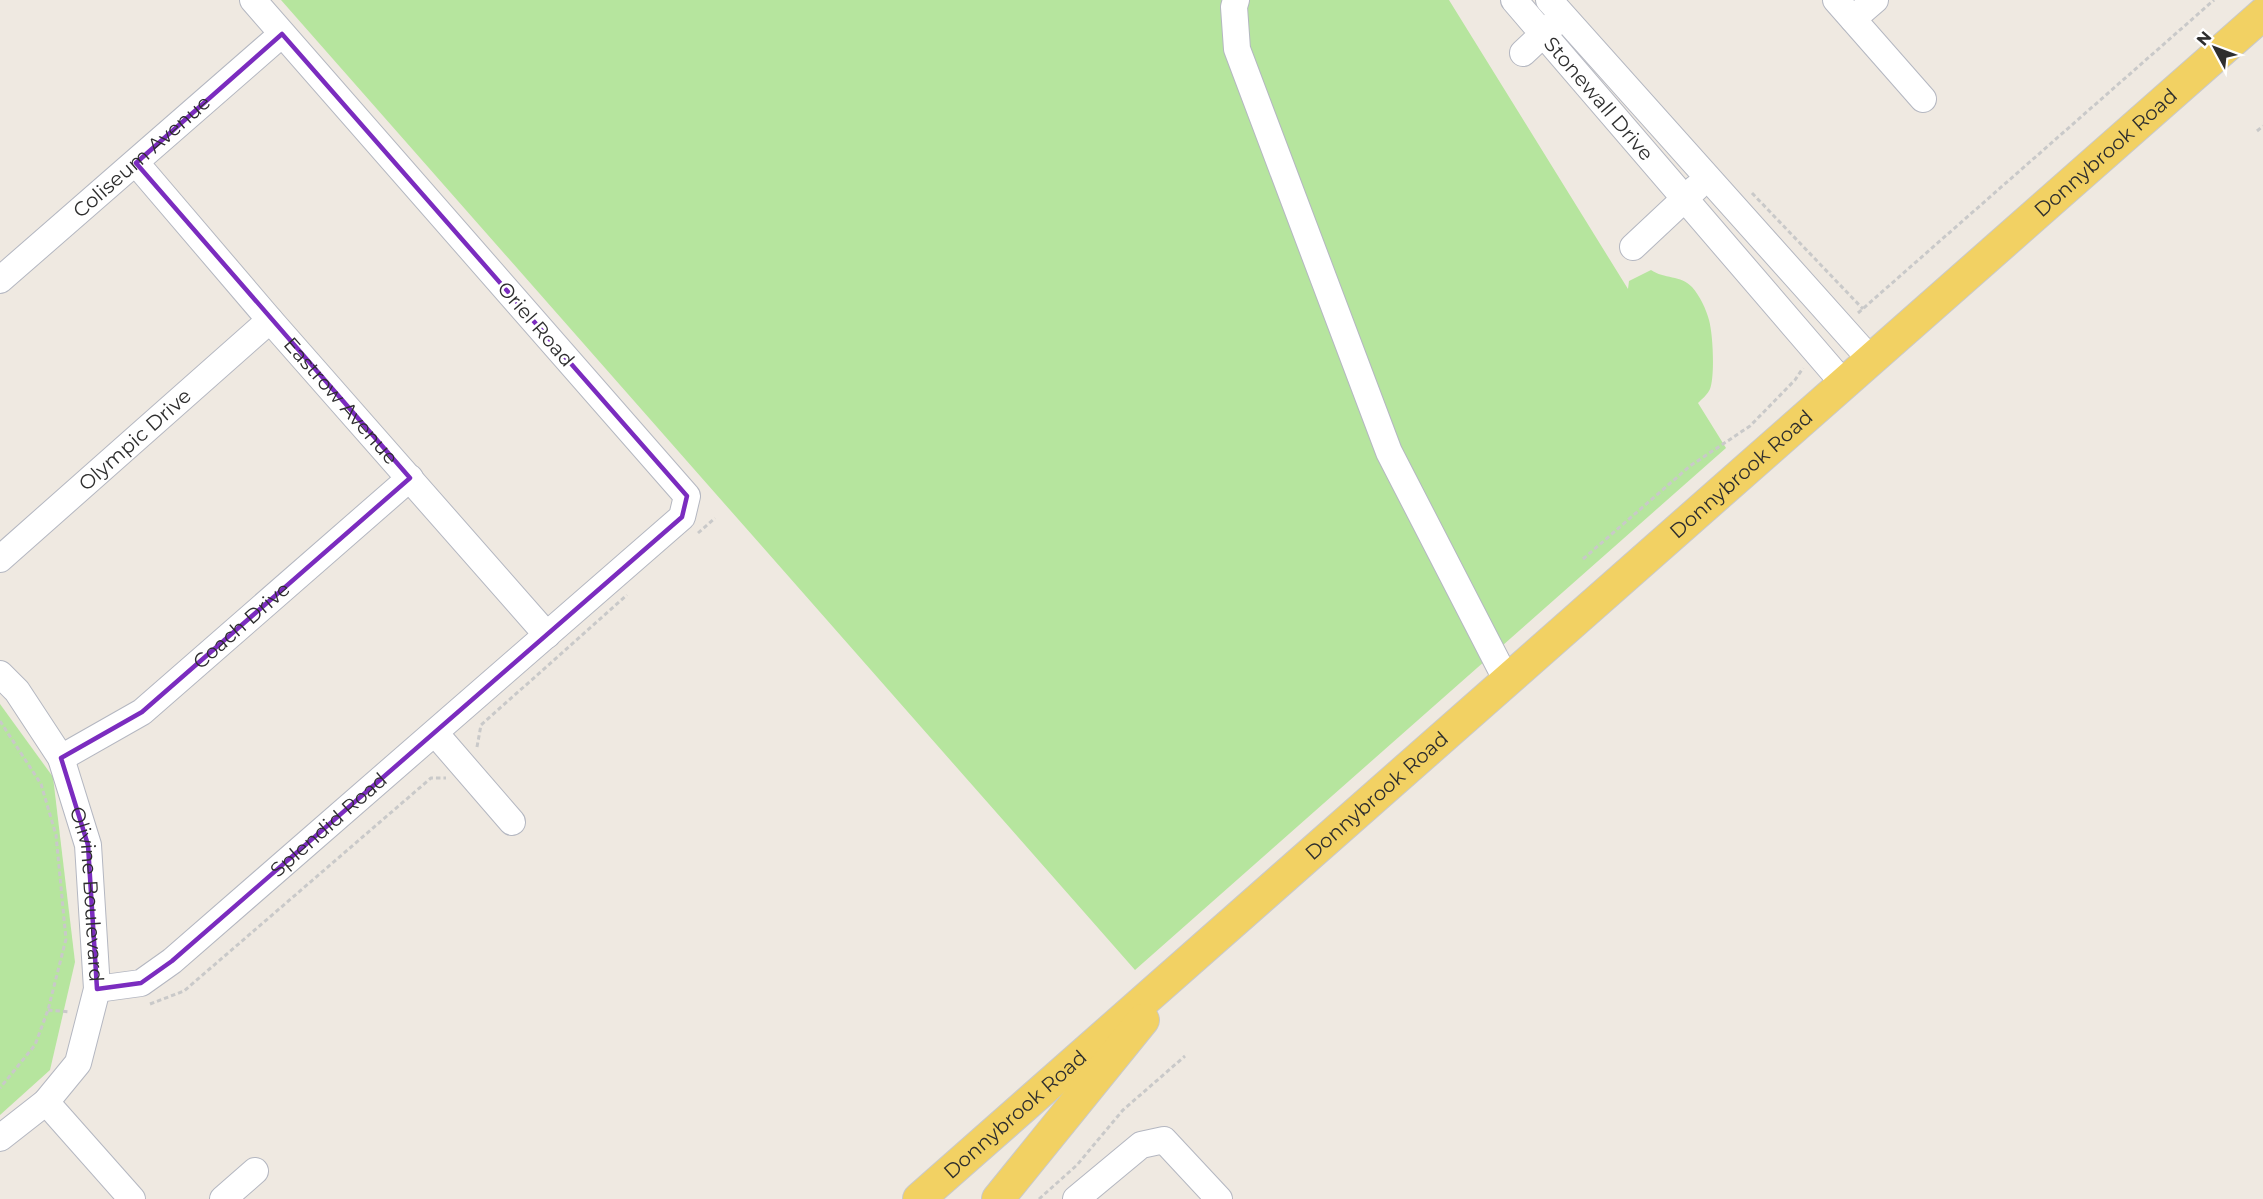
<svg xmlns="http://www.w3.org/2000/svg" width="2263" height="1199" font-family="Montserrat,sans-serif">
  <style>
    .green { fill: #b6e59e }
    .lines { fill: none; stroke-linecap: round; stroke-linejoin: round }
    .minor-casing { stroke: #b4b7c1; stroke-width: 28 }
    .major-casing { stroke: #c9c9c9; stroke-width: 34 }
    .path { stroke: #c9c9c9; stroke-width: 3; stroke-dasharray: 4.5 3; stroke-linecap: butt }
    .minor { stroke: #fff; stroke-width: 26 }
    .major { stroke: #f2d163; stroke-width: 32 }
    .marked { fill: none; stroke: #7b2cbf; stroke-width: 4.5; stroke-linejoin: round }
    .labels { text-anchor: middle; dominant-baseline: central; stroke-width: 5; stroke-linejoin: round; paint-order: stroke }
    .street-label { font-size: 20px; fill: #2e2e2e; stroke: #fff }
  </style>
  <rect width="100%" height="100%" fill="#efe9e1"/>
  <!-- green -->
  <g class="green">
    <path d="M281,0H1449L1628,289L1629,281L1651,270C1664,279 1681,275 1692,287C1700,296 1706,309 1709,320C1713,334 1715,376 1710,389C1708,394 1702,399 1698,403L1726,448L1135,970Z"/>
    <polygon points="0,704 53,777 75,962 50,1070 0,1115"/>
  </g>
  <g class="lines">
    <!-- minor casing -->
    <g class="minor-casing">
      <g id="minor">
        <polyline points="1236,0 1234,7 1237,49 1389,452 1507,681"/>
        <path id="s1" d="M1514,0L1844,384"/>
        <polyline points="1549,0 1871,360"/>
        <polyline points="1836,0 1923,99"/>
        <polyline points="1853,19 1875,0"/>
        <polyline points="1523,53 1556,22"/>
        <path id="s2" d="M136,163L270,320L547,635"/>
        <polyline points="1633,247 1696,188"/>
        <path id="s3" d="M0,280L282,34"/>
        <path id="s4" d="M0,559L270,320"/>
        <path id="s5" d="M0,674L17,691L61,758L88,845L97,989L78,1063L46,1102L0,1138"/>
        <polyline points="435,733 512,822"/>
        <path id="s6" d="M61,758L142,712L410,478"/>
        <path id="s7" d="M97,989L141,983L172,961L682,517L687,496L253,0"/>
        <polyline points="46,1102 132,1199"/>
        <polyline points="223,1199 255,1171"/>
        <polyline points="1076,1199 1141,1145 1164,1140 1219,1199"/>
      </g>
    </g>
    <!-- major casing -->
    <g class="major-casing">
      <g id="major">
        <path id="s8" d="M919,1199L2263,14"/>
        <polyline points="998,1199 1143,1020"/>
      </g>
    </g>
    <!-- path -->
    <g class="path">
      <polyline points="2257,131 2263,126"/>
      <polyline points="1752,193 1863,309"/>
      <polyline points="1858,313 2214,0"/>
      <polyline points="698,533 715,518"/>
      <polyline points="1583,559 1690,466 1750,426 1795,380 1803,368"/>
      <polyline points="0,721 41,784 56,835 66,939 48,1010 35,1045 0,1088"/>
      <polyline points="477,747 481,725 627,595"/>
      <polyline points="150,1004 184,991 431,778 446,778"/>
      <polyline points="48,1010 70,1012"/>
      <polyline points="1039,1199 1077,1165 1123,1110 1185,1056"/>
    </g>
    <!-- minor -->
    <use href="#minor" class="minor"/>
    <!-- major -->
    <use href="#major" class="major"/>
  </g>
  <!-- marked area -->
  <path class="marked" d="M282,34L687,496L682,517L172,961L141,983L97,989L88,845L61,758L142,712L410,478L136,163Z"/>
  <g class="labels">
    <!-- street labels -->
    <g class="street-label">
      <text stroke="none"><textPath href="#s1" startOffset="130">Stonewall Drive</textPath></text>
      <text stroke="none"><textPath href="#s8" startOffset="1582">Donnybrook Road</textPath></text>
      <text stroke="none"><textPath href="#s3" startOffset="188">Coliseum Avenue</textPath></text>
      <text transform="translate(536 324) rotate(49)">Oriel Road</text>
      <text stroke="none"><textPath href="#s2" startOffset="314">Eastrow Avenue</textPath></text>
      <text stroke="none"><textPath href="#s4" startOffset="180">Olympic Drive</textPath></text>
      <text stroke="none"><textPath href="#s8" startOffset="1096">Donnybrook Road</textPath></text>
      <text stroke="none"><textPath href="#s6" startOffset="225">Coach Drive</textPath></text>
      <text stroke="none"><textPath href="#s8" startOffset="610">Donnybrook Road</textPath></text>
      <text stroke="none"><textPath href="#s7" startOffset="290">Splendid Road</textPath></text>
      <text stroke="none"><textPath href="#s5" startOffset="244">Olivine Boulevard</textPath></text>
      <text stroke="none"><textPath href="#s8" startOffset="128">Donnybrook Road</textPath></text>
    </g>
  </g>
  <!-- north arrow -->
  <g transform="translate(2215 48) rotate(311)" stroke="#ffffff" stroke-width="4.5" paint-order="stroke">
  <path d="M0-4.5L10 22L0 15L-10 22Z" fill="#2e2e2e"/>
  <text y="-9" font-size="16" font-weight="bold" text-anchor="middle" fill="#2e2e2e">N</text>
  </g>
</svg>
